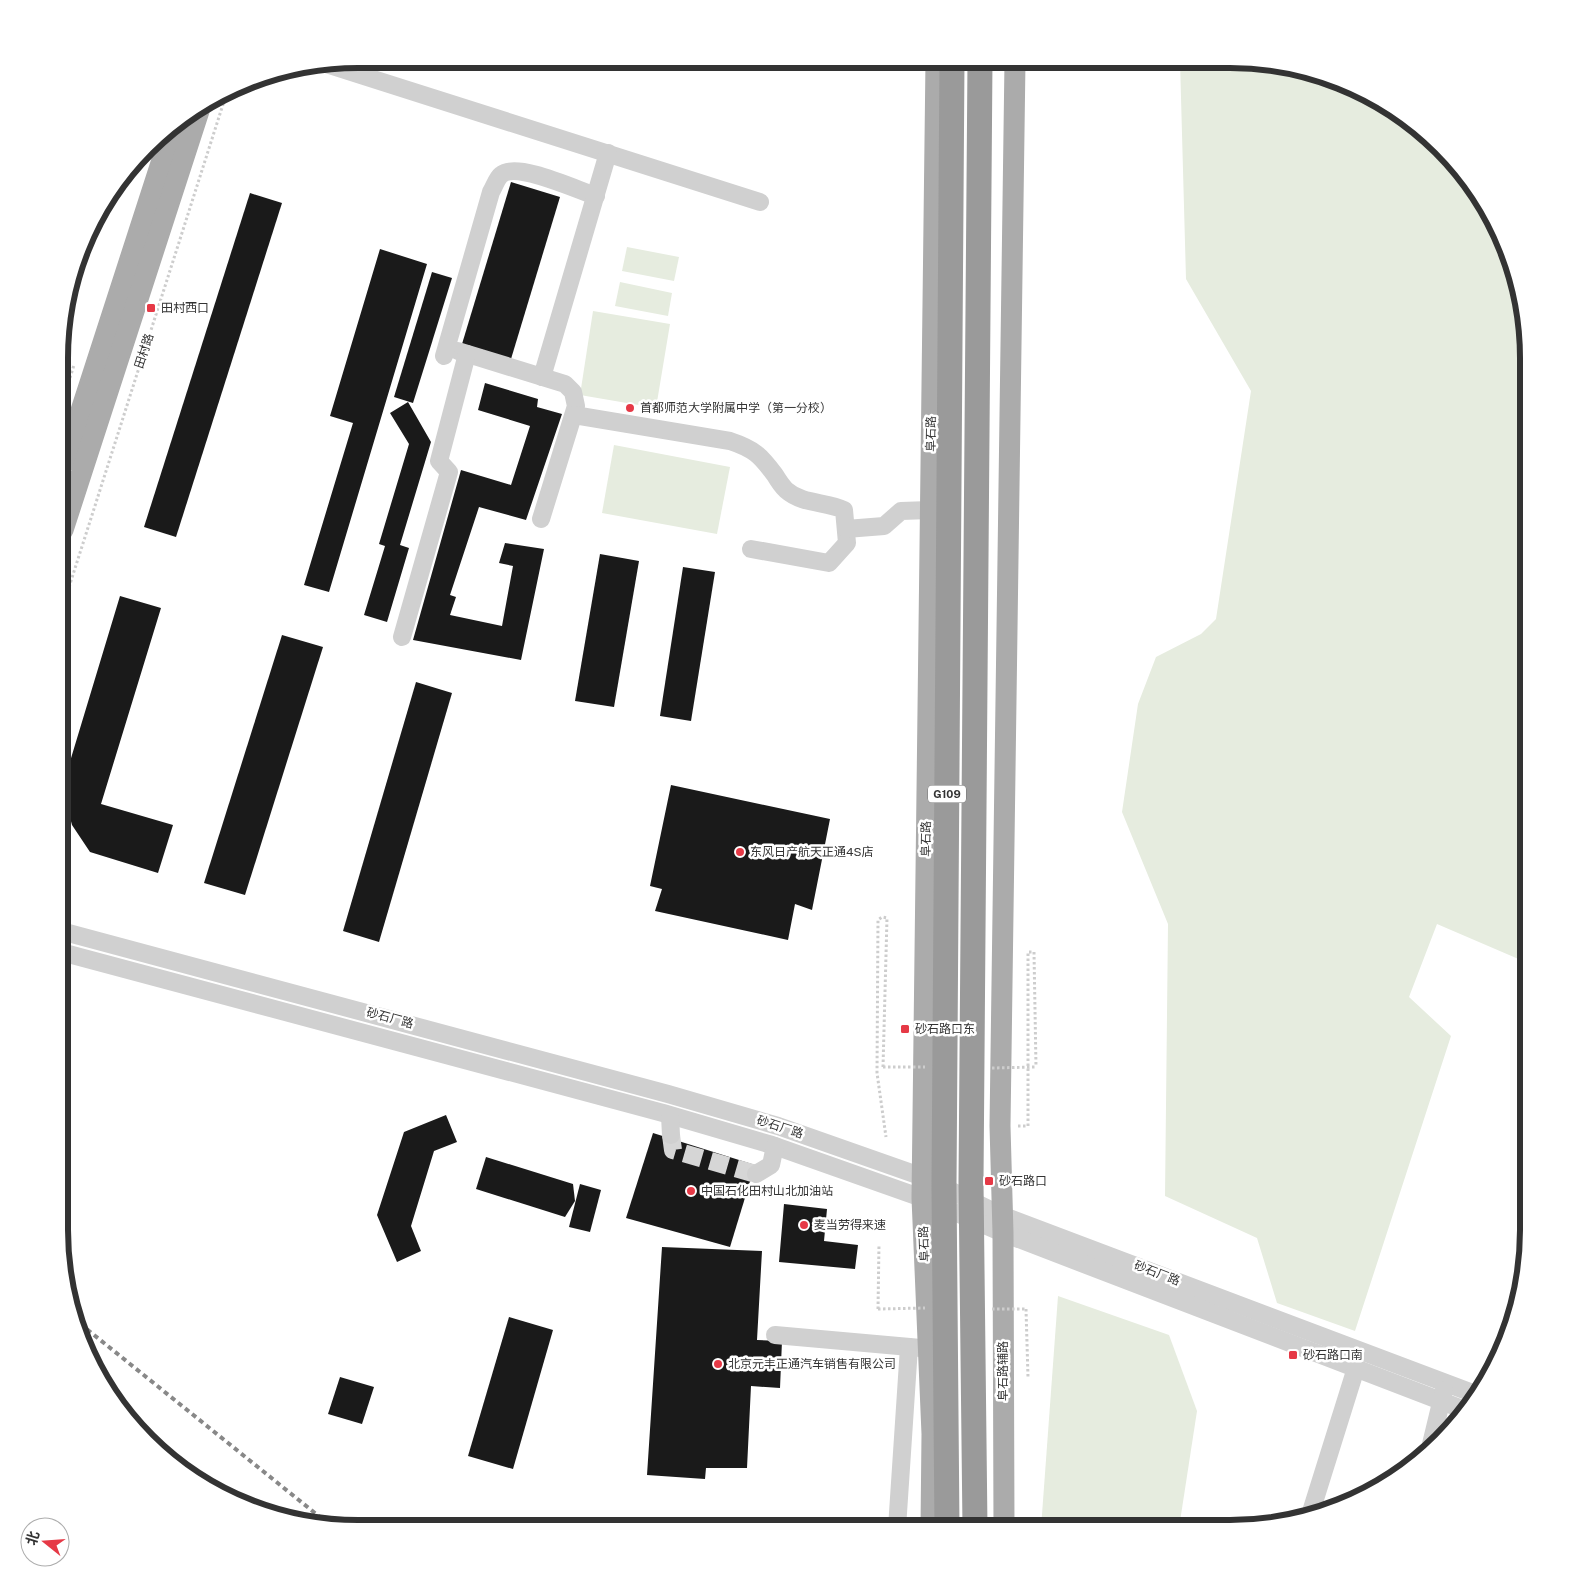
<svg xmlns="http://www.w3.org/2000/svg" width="1587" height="1587" font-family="'Public Sans','Noto Sans SC',sans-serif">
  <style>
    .green { fill: #e6ecdf }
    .building { fill: #1a1a1a }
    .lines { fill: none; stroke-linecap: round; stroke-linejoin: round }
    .minor-tunnel { stroke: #d6d6d6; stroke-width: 18; stroke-dasharray: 18 9; stroke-linecap: butt }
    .path { stroke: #cdcdcd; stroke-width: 3; stroke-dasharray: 2.5 2.5; stroke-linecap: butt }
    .minor { stroke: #d0d0d0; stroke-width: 18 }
    .major { stroke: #ababab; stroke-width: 21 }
    .rail { stroke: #888; stroke-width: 4; stroke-dasharray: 5 4; stroke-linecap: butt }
    .path-bridge { stroke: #cdcdcd; stroke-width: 3; stroke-dasharray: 2.5 2.5; stroke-linecap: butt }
    .highway-bridge { stroke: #9a9a9a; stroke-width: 25 }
    .poi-dot { fill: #e63946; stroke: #fff; stroke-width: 2 }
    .labels { text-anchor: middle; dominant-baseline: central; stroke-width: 5; stroke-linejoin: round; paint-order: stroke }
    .shield { fill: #fff; stroke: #707070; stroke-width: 1 }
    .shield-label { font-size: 11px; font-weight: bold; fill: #333 }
    .poi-label { font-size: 12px; fill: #333; stroke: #fff; text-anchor: start }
    .street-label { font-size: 12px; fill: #333; stroke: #fff }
    .rim { fill: none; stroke: #333; stroke-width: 6 }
  </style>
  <rect width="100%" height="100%" fill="#fff"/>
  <!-- green -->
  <g class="green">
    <polygon points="1180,61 1268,61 1378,99 1467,176 1512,261 1528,339 1528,963 1437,924 1409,997 1451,1036 1355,1331 1277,1303 1257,1238 1165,1196 1168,924 1122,812 1138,704 1156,657 1201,634 1216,619 1251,391 1186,279"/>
    <polygon points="627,247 679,257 674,281 622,271"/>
    <polygon points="620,282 672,293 668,316 615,306"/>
    <polygon points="593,311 670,324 656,408 580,395"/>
    <polygon points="614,445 730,467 717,534 602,513"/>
    <polygon points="1058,1296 1169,1335 1197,1411 1179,1528 1041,1528"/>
  </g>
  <!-- building -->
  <g class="building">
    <polygon points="511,182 560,197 511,359 462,344"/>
    <polygon points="250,193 282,203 176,537 144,527"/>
    <polygon points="380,249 427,264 329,592 304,585 353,423 330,416"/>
    <polygon points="432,272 452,278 413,403 394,397"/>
    <polygon points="71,282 73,283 64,308 64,300"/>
    <polygon points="485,383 538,399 537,407 562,414 526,520 479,507 450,595 456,597 450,615 502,626 513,566 499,563 505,543 544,549 521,660 413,640 461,470 511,485 530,426 478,410"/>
    <polygon points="408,402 431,442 400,545 409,548 387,622 364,615 385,546 379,544 409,444 390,413"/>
    <polygon points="600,554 639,561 614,707 575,701"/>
    <polygon points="683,567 715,572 691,721 660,716"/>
    <polygon points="120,596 161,608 101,804 173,825 158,873 90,852 72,825 62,788"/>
    <polygon points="282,635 323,647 245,895 204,883"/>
    <polygon points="416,682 452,693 379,942 343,931"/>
    <polygon points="671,785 830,819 812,910 795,904 788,940 655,911 662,889 650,886"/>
    <polygon points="446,1115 457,1142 434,1151 411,1226 421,1251 397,1262 377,1215 404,1132"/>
    <polygon points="653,1133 755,1165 730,1247 626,1218"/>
    <polygon points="486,1157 573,1184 575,1201 565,1217 476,1189"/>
    <polygon points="580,1184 601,1190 590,1232 569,1227"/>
    <polygon points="784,1204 827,1209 824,1241 858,1245 855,1269 779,1262"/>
    <polygon points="662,1247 762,1251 757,1340 782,1341 780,1388 751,1386 747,1468 706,1468 705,1479 647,1475"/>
    <polygon points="509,1317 553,1330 513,1469 468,1456"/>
    <polygon points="340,1377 374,1387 362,1424 328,1414"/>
  </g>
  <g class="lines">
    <!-- minor-tunnel -->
    <polyline class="minor-tunnel" points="671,1135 673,1150 756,1174"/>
    <!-- path -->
    <g class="path">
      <polyline points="64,397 74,365"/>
      <polyline points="63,606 226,95"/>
      <polyline points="883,1067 887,918 882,917 878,920 877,1073 886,1137"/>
      <polyline points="1018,1126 1028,1126 1028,952 1034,952 1036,1067"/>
      <polyline points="878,1309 879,1244"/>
      <polyline points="1026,1309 1028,1377"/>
    </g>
    <!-- minor -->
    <g class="minor">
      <polyline points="326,64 760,202"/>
      <polyline points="458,351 565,384 573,392 576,406 541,519"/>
      <path d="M444,356L491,192C494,187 497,178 501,175C516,161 577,190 596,196"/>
      <polyline points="542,377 608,153"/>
      <path d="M574,415L730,441C754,449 760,455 775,475C778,480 782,486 786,490C803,505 826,501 844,510L847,543L829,563L751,549"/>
      <polyline points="846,529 884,526 901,511 930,510"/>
      <polyline points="402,637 449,472 439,461 467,354"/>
      <polyline points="61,931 668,1094 778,1126 923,1177 1001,1215 1475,1394"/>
      <polyline points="61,952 663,1113 772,1145 922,1198 1003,1233 1462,1409"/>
      <polyline points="670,1116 671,1135"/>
      <polyline points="756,1174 771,1165 775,1146"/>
      <polyline points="775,1335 921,1348"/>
      <polyline points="1431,1444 1444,1390"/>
      <polyline points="1310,1515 1356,1368"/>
      <polyline points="897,1528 909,1347"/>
    </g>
    <!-- major -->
    <g class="major">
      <polyline points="64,463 173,126"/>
      <polyline points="63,530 199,111"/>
      <polyline points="931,1528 932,1434 922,1198 936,60"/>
      <polyline points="1004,1528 1003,1233 1000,1126 1015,61"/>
    </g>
    <!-- rail -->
    <polyline class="rail" points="73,1318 331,1526"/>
    <!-- path-bridge -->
    <g class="path-bridge">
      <polyline points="883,1067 925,1067"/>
      <polyline points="992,1068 1036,1067"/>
      <polyline points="878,1309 925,1308"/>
      <polyline points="992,1309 1026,1309"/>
    </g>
    <!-- highway-bridge -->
    <g class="highway-bridge">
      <polyline points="947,1528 944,1186 952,60"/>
      <polyline points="975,1528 971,1182 980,60"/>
    </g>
  </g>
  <!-- markers -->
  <g class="poi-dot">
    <rect x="146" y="303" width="10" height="10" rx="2.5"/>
    <circle cx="630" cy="408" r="5"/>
    <circle cx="740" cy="852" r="5"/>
    <rect x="900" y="1024" width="10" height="10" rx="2.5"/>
    <rect x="984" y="1176" width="10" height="10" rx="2.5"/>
    <circle cx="691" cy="1191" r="5"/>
    <circle cx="804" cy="1225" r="5"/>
    <rect x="1288" y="1350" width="10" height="10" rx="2.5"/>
    <circle cx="718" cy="1364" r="5"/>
  </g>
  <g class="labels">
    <!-- shield labels -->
    <rect class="shield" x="928" y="785.5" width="38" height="17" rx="4"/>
    <g class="shield-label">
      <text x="947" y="794">G109</text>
    </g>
    <!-- poi labels -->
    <g class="poi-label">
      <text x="161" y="308">田村西口</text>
      <text x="640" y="408">首都师范大学附属中学（第一分校）</text>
      <text x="750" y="852">东风日产航天正通4S店</text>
      <text x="915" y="1029">砂石路口东</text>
      <text x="999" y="1181">砂石路口</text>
      <text x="701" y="1191">中国石化田村山北加油站</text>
      <text x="814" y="1225">麦当劳得来速</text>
      <text x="1303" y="1355">砂石路口南</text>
      <text x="728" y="1364">北京元丰正通汽车销售有限公司</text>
    </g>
    <!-- street labels -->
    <g class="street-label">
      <text transform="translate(144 351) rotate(-72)">田村路</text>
      <text transform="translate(931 434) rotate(-89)">阜石路</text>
      <text transform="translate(926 839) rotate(-89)">阜石路</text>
      <text transform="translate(390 1018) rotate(15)">砂石厂路</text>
      <text transform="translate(780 1127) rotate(18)">砂石厂路</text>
      <text transform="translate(924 1244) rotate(-92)">阜石路</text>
      <text transform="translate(1157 1273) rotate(21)">砂石厂路</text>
      <text transform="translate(1003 1371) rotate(-90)">阜石路辅路</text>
    </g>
  </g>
  <!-- crop -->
  <path d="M0 0H1587V1587H0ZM358 68H1230A290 290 0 0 1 1520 358V1230A290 290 0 0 1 1230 1520H358A290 290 0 0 1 68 1230V358A290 290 0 0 1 358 68Z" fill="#fff" fill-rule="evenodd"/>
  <path class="rim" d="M358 68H1230A290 290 0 0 1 1520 358V1230A290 290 0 0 1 1230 1520H358A290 290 0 0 1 68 1230V358A290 290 0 0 1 358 68Z"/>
  <!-- north arrow -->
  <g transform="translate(45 1542) rotate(287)"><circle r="24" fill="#ffffff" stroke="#adadad"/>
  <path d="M0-4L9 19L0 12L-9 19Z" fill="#e63946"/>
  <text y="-8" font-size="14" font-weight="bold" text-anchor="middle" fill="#333333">北</text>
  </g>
</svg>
